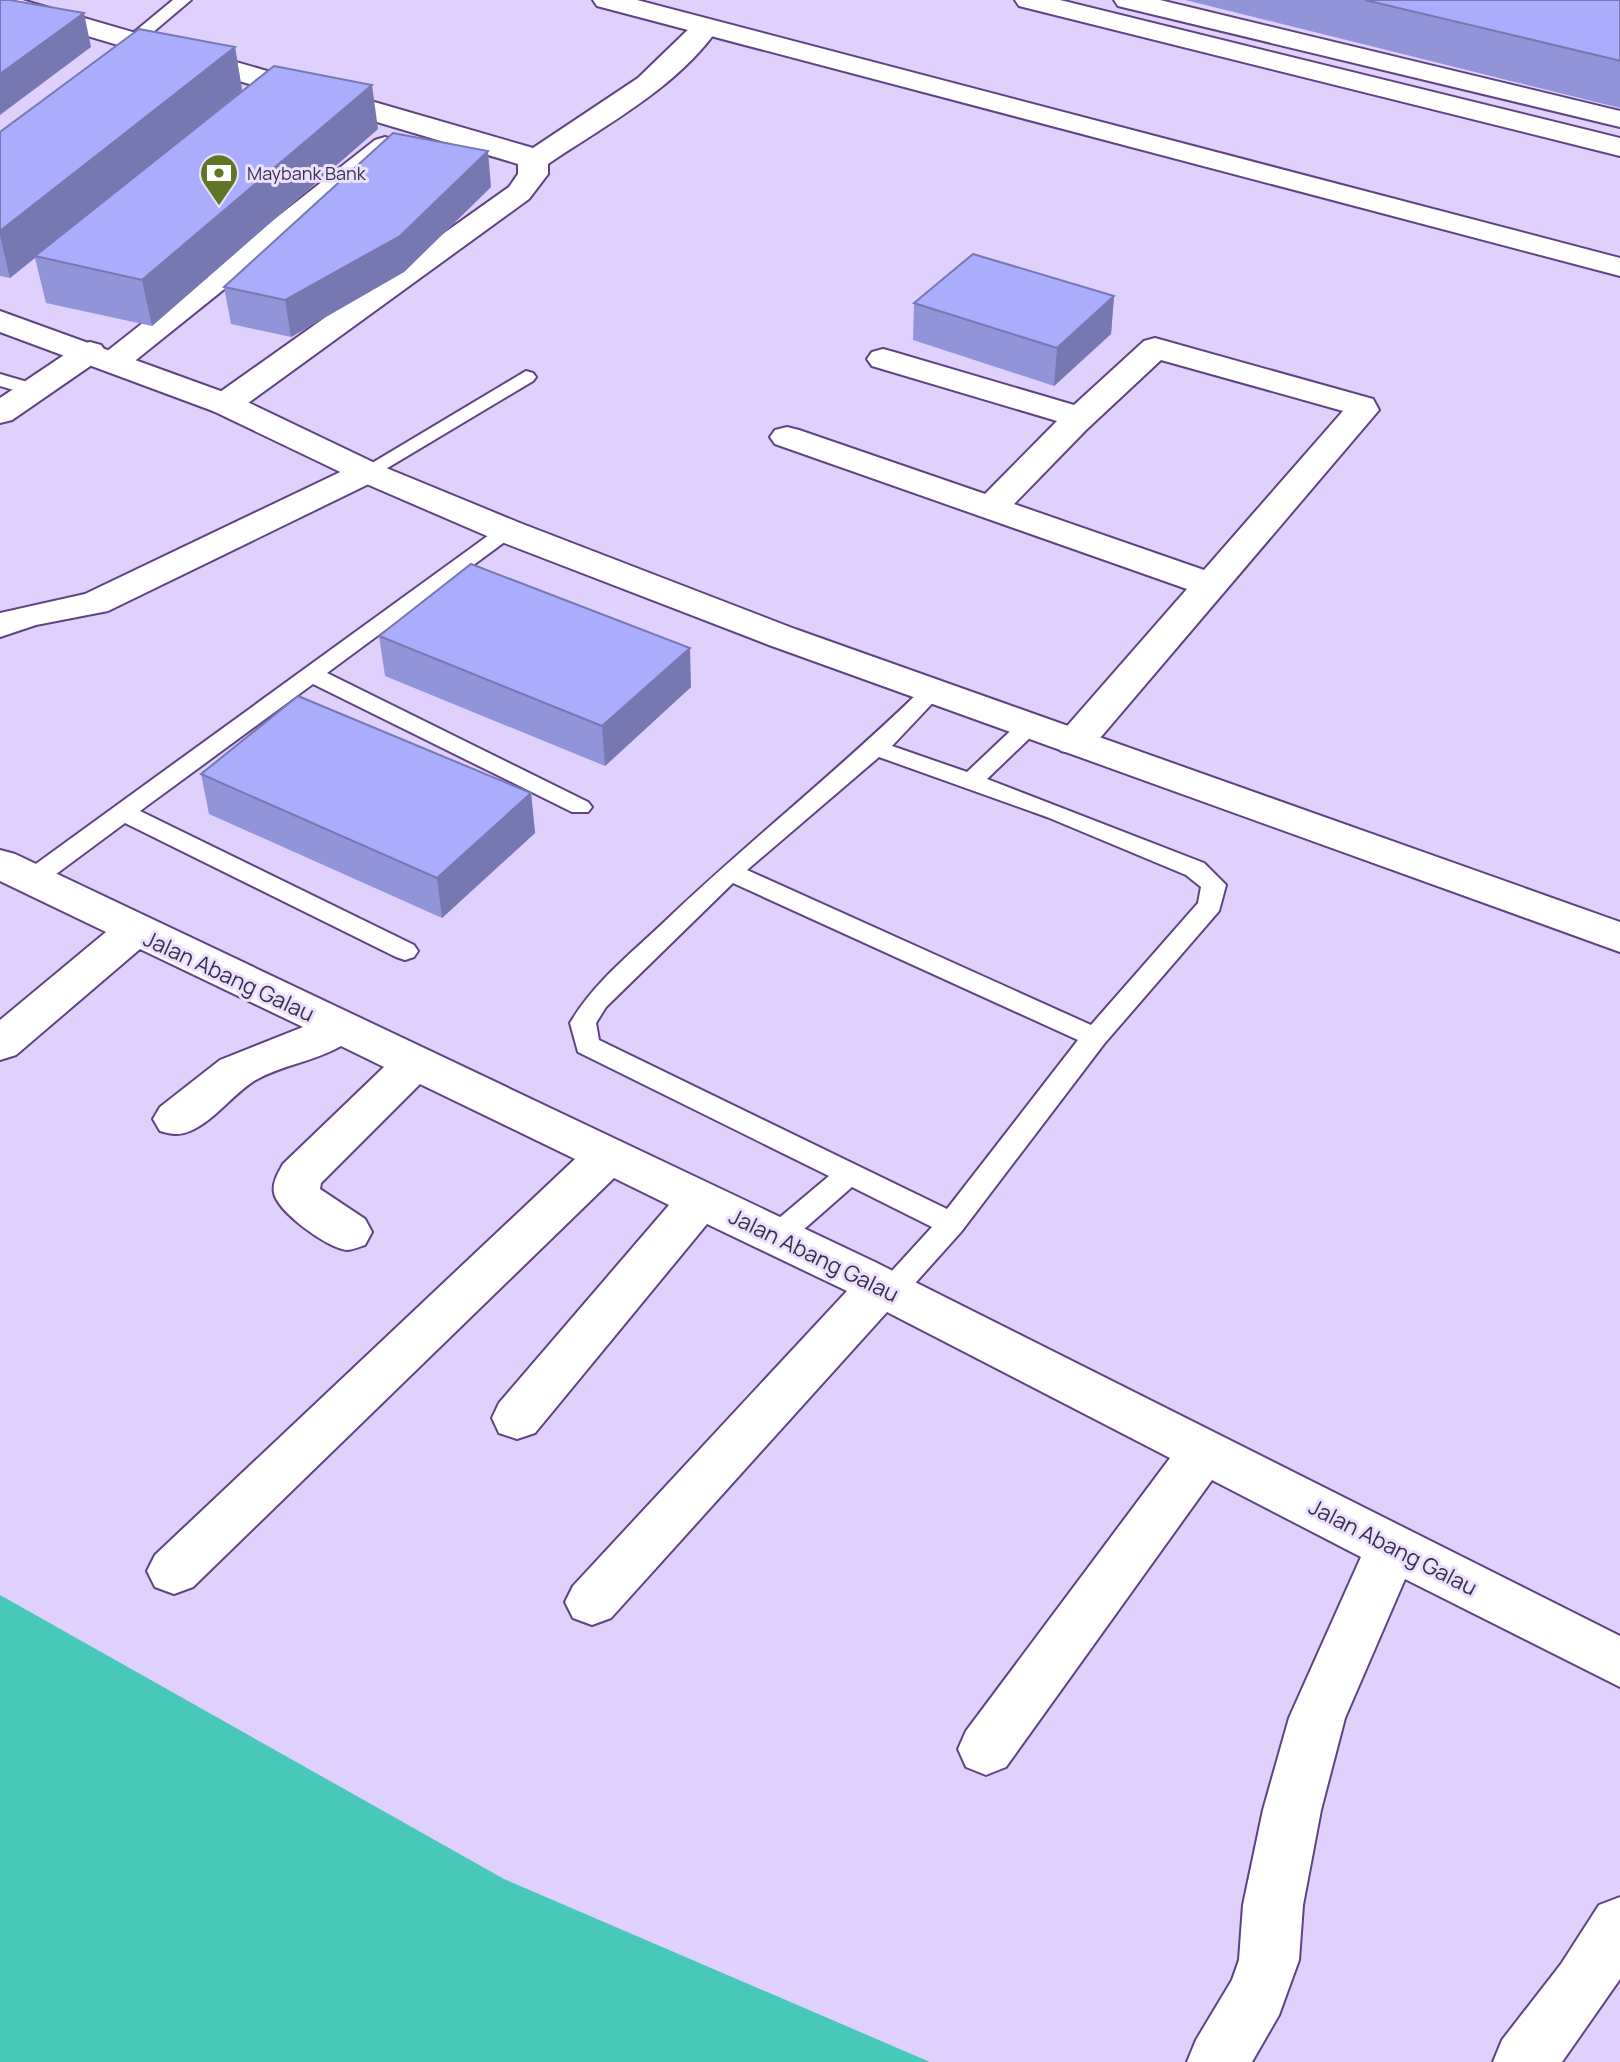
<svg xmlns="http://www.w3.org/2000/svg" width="1620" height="2062" font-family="Manrope,sans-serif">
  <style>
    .water { fill: #48c9b8 }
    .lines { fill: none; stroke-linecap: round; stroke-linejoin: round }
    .lane-casing { stroke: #5f4382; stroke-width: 4 }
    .street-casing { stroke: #5f4382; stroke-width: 4 }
    .secondary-casing { stroke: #5f4382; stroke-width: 4 }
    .lane { fill: #fff; fill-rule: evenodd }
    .street { fill: #fff; fill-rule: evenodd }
    .secondary { fill: #fff; fill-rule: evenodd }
    .wall { fill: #9294da }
    .shaded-wall { fill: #7778b1 }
    .building { fill: #aaacfd; stroke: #7778b1; stroke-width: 2 }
    .labels { text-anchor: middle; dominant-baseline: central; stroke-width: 6; stroke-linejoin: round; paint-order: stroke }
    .far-poi-label { font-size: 18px; fill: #3b304c; stroke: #ebe0fe; text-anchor: start }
    .street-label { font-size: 22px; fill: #3b304c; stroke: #ebe0fe }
  </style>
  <rect width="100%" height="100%" fill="#e0d0fc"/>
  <!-- water -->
  <polygon class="water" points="0,1595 504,1879 930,2062 0,2062"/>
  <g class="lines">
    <!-- lane casing -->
    <g class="lane-casing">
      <g id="lane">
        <polygon points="173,0 191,0 139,44 127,44 127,38"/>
        <polygon points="526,371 533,373 536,377 533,381 374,476 367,478 357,472"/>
        <polygon points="0,374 41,386 44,390 34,396 0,386"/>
        <polygon points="507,525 517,531 514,535 327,673 588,802 592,807 588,812 572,812 313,684 140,811 414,945 418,951 414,957 405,960 396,957 125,823 40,886 22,886 19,880 22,874 500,527"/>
        <path d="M932,685L940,687L943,692L892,746L967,772L1021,721H1037L1040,726L1037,731L987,779L1204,863L1226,885L1219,911L1104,1044L961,1232L900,1300L890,1303L880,1300L876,1292L880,1284L932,1227L852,1187L786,1245L776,1248L766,1245L762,1237L766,1229L829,1176L578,1052L570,1023C593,984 628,956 661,925C746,843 840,770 924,687ZM879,757L1047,817L1186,875L1201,887L1198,903L1091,1025L747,870ZM733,883L1078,1040L947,1209L599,1040L596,1023L606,1007Z"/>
      </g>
    </g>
    <!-- street casing -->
    <g class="street-casing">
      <g id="street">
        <path d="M0,0H22L533,148L638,78L697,21H715L719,27C678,87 607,124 548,164V174L529,199L237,411L225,414L213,411L208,404L213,397L509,187L518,174V164L0,10Z"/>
        <polygon points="1114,0 1160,0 1620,111 1620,127 1118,6"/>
        <polygon points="385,137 395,140 399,146 395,152 126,368 115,371 104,368 99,360 12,420 0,423 0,398 79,345 90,342 101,345 106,352 375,140"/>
        <path d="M1155,338L1373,399L1379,410L1089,751L1075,754L1061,751L1055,742L1061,733L1187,589L775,444L770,437L775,430L787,427L799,430L985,494L1057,421L872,366L867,359L872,352L883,349L894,352L1074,405L1144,341ZM1161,360L1343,411L1204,570L1014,504L1086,430Z"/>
        <polygon points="367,462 379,465 384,472 379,479 108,611 36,625 0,637 0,613 85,594 355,465"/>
        <path d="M0,850L15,854L875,1262L1620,1636V1687L1405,1579L1345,1718L1321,1810L1303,1905L1299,1960L1279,2015L1252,2062H1187L1196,2040L1232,1980L1239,1960L1243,1905L1263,1810L1289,1718L1361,1557L1212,1480L1006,1767L986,1775L966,1767L958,1749L966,1731L1170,1458L887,1312L611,1618L592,1625L573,1618L565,1602L573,1586L847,1291L707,1224L535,1433L517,1439L499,1433L492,1418L499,1403L669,1205L614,1178L193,1587L174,1594L155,1587L147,1571L155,1555L575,1159L420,1084L321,1183L320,1189L365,1219L372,1232L365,1245C359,1247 352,1250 347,1250C327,1248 278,1212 274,1193C272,1183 278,1173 283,1164L384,1067L341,1046C313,1062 281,1065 254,1081C232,1095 214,1121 190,1131C179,1136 171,1134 160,1131L153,1119L160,1107L220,1060L303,1027L140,949L16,1055L0,1060V1020L106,932L0,881Z"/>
        <polygon points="1620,1897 1620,1979 1562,2062 1493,2062 1502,2040 1561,1964 1599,1905"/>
      </g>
    </g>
    <!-- secondary casing -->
    <g class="secondary-casing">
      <g id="secondary">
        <polygon points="593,0 637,0 1620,258 1620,276 597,6"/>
        <polygon points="1015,0 1060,0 1620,138 1620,156 1019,6"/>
        <polygon points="0,311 237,397 379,465 520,523 795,629 1620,922 1620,952 769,645 494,539 355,479 213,411 0,332"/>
      </g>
    </g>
    <!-- lane -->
    <use href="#lane" class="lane"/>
    <!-- street -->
    <use href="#street" class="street"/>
    <!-- secondary -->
    <use href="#secondary" class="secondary"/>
  </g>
  <!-- wall -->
  <g class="wall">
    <polygon points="1185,0 1620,0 1620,108"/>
    <polygon points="235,47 242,90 145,169 378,129 152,326 46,303 35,258 10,278 0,276 0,132"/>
    <polygon points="491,187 404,272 291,337 231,324 224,287"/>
    <polygon points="1114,296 1111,334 1054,386 913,340 914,303"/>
    <polygon points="379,636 691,687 605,766 385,676"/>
    <polygon points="201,774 531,793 535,833 442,918 209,814"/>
  </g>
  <!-- shaded-wall -->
  <g class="shaded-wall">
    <polygon points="84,13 91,47 0,115 0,74"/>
    <polygon points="235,47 242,90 10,278 0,236 0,231"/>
    <polygon points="372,85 378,129 152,326 142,280"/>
    <polygon points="488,151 491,187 404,272 291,337 285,300"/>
    <polygon points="1114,296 1111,334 1054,386 1057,348"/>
    <polygon points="690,648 691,687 605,766 602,726"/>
    <polygon points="531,793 535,833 442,918 437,878"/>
  </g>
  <!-- building -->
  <g class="building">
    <polygon points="0,0 10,0 84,13 0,74"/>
    <polygon points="1365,0 1620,0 1620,61 1617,60"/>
    <polygon points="139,29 235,47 0,231 0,132"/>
    <polygon points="274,66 372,85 142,280 35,256"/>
    <polygon points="393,133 488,151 400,236 285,300 224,287"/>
    <polygon points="973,254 1114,296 1057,348 914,303"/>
    <polygon points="471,564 690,648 602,726 379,636"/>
    <polygon points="298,696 531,793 437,878 201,774"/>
  </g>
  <!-- icons -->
  <defs>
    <g id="bank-pin" transform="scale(2)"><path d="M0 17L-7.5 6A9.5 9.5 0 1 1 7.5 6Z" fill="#607525" stroke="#ebe0fe"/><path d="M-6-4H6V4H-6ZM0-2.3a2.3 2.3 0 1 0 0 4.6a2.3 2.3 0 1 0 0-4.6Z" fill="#fff"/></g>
  </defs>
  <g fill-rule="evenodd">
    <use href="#bank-pin" x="219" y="173"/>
  </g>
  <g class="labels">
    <!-- far-poi labels -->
    <g class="far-poi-label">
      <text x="247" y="173">Maybank Bank</text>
    </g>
    <!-- street labels -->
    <g class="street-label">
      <text transform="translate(229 976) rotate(25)">Jalan Abang Galau</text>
      <text transform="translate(814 1255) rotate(26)">Jalan Abang Galau</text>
      <text transform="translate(1393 1547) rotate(27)">Jalan Abang Galau</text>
    </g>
  </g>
</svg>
